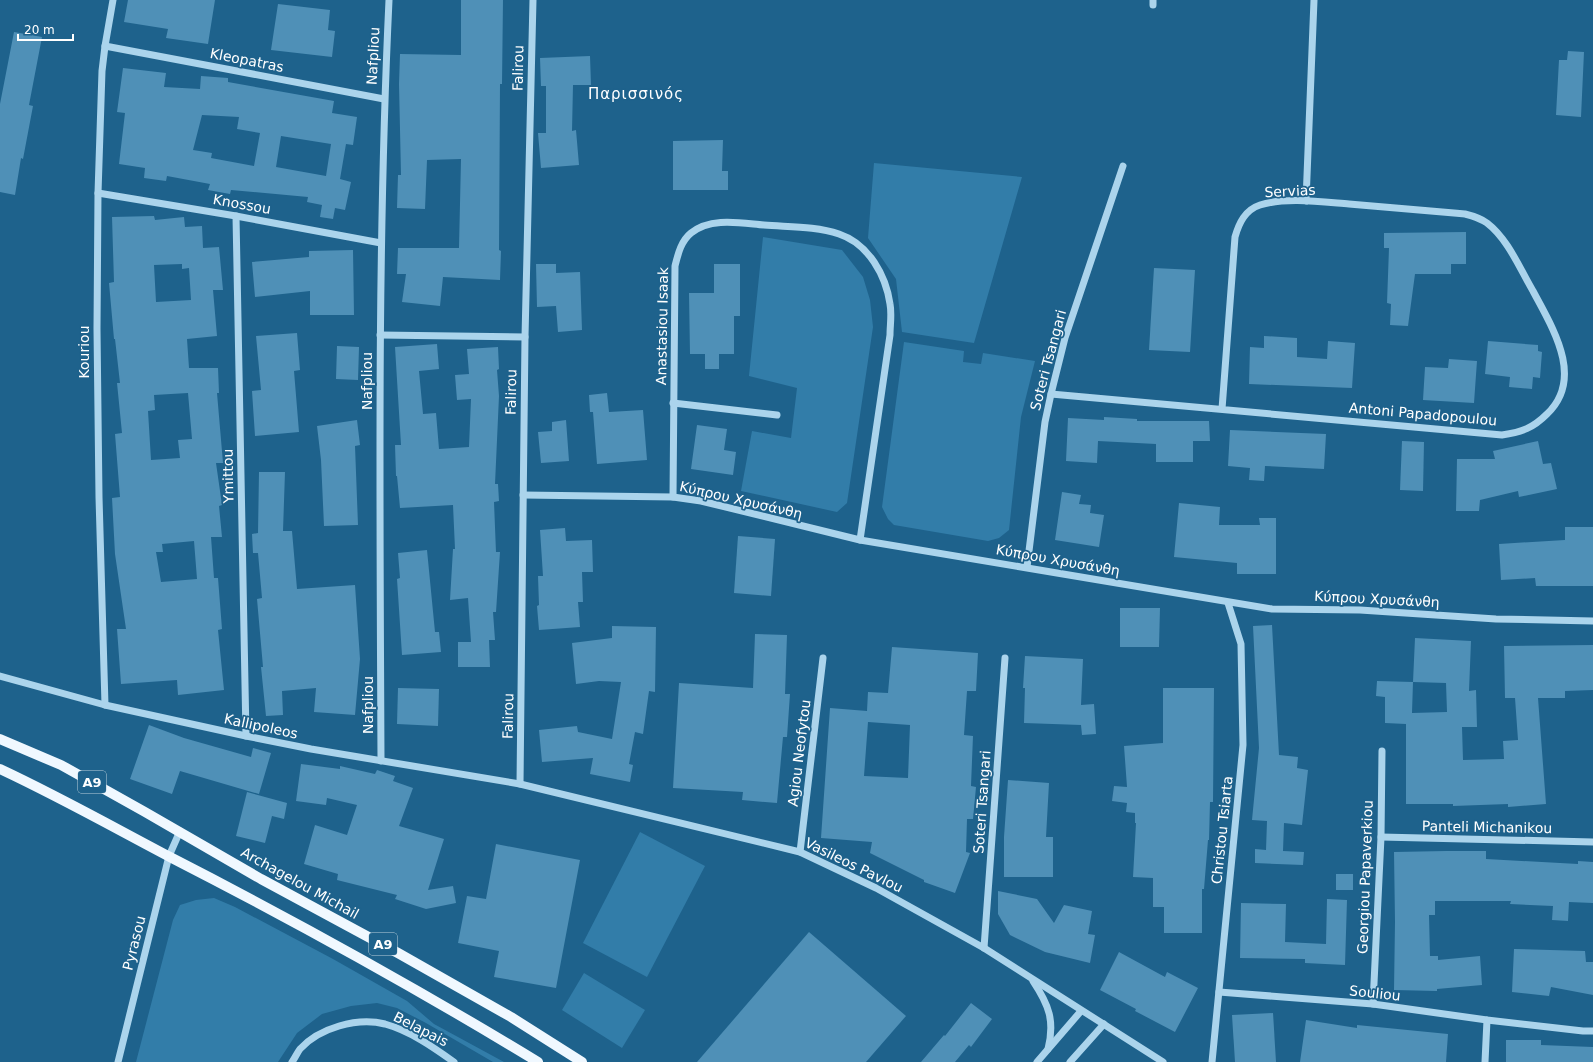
<svg xmlns="http://www.w3.org/2000/svg" width="1593" height="1062" font-family="'DejaVu Sans',sans-serif">
  <style>
    .green { fill: #327da9 }
    .building { fill: #4f90b7; fill-rule: evenodd }
    .lines { fill: none; stroke-linecap: round; stroke-linejoin: round }
    .minor { stroke: #abd4ec; stroke-width: 7 }
    .major { stroke: #f0f8ff; stroke-width: 10 }
    .labels { text-anchor: middle; dominant-baseline: central; stroke-width: 3.5; stroke-linejoin: round; paint-order: stroke }
    .shield { fill: #1e628c; stroke: #bcd0dc; stroke-width: 1 }
    .shield-label { font-size: 13px; font-weight: bold; fill: #fff }
    .street-label { font-size: 14px; fill: #fff; stroke: #1e628c }
    .neighbourhood-label { font-size: 15px; letter-spacing: 1px; fill: #fff; stroke: #1e628c }
  </style>
  <rect width="100%" height="100%" fill="#1e628c"/>
  <!-- green -->
  <g class="green">
    <polygon points="874,163 1022,177 974,343 902,332 896,279 868,238"/>
    <polygon points="763,237 842,250 863,277 870,300 873,327 847,503 837,512 741,491 752,431 791,438 797,388 749,376"/>
    <polygon points="904,342 964,351 963,362 981,364 983,353 1035,361 1021,417 1009,530 999,538 988,541 894,525 888,519 882,507"/>
    <polygon points="640,832 705,866 647,977 583,943"/>
    <polygon points="214,898 235,907 333,959 407,1001 434,1024 504,1062 493,1062 426,1023 397,1008 377,1003 351,1006 322,1014 297,1033 278,1062 136,1062 173,920 180,905 196,900"/>
    <polygon points="584,973 645,1010 622,1048 562,1010"/>
  </g>
  <!-- building -->
  <g class="building">
    <polygon points="128,0 215,0 208,44 166,38 168,29 124,22"/>
    <polygon points="461,0 503,0 502,84 500,84 499,250 501,251 500,280 443,277 440,306 402,302 406,274 397,274 398,248 459,248 461,159 427,160 425,209 397,208 398,175 401,175 399,84 400,54 461,55"/>
    <polygon points="278,4 330,10 328,30 335,31 332,57 271,50"/>
    <polygon points="14,32 42,37 29,105 33,106 23,159 21,158 15,195 0,192 0,104"/>
    <polygon points="1568,51 1584,52 1581,117 1556,115 1559,60 1567,60"/>
    <polygon points="590,56 591,85 573,85 572,131 576,130 579,165 541,168 538,133 546,133 546,86 541,86 540,58"/>
    <path d="M123,68L166,73L164,87L200,89L201,76L228,78V82L334,101L332,113L357,117L353,145L346,144L340,179L351,182L345,210L335,208L333,219L320,217L322,205L307,202L308,197L231,190L230,194L208,190L210,184L167,176L166,181L144,178L145,168L119,164L125,113L117,112ZM202,115L239,117L237,129L260,133L254,166L211,158L212,153L193,150ZM281,136L331,144L326,176L276,167Z"/>
    <polygon points="723,140 722,171 728,171 728,190 673,190 673,141"/>
    <path d="M154,216L155,220L184,217L185,227L202,226L203,248L219,247L223,290H213L217,336L187,339L189,368H218L219,393H217L223,463H216L222,505L219,506L222,537H211L214,578H218L222,629L218,630L224,690L178,695L177,680L121,684L117,629H126L115,554L112,498L120,497L115,434L122,433L117,383H120L115,339H114L109,283L114,282L112,217ZM182,264V269L189,268L191,300L156,302L154,265ZM188,393L192,439L178,440L180,458L151,460L148,411L155,410L154,395ZM194,541L197,579L161,582L156,552H163L162,544Z"/>
    <polygon points="1466,232 1466,264 1451,264 1451,274 1415,274 1408,326 1390,325 1391,304 1387,303 1389,248 1384,248 1384,233"/>
    <polygon points="353,250 354,315 310,315 310,291 255,297 252,262 309,257 309,251"/>
    <polygon points="536,264 556,264 556,273 580,272 582,330 558,332 556,306 537,307"/>
    <polygon points="714,264 740,264 740,316 734,316 734,354 719,354 719,369 705,369 705,354 690,354 689,293 714,293"/>
    <polygon points="1154,268 1195,270 1190,352 1149,350"/>
    <polygon points="297,333 300,370 294,371 299,432 255,436 252,391 261,390 256,336"/>
    <polygon points="1264,336 1297,338 1297,357 1327,359 1328,341 1355,343 1352,388 1249,384 1250,347 1264,348"/>
    <polygon points="1488,341 1538,345 1538,351 1542,352 1540,378 1533,377 1532,389 1509,387 1510,377 1485,374"/>
    <polygon points="437,344 439,369 419,371 423,414 436,413 439,449 469,447 471,399 457,400 455,375 469,374 467,349 498,347 499,369 497,370 499,396 495,484 498,484 499,501 494,502 496,552 500,552 496,612 493,612 495,640 489,640 490,667 458,667 458,642 471,642 468,598 450,600 453,549 455,549 453,505 400,508 397,476 396,476 395,445 401,445 395,347"/>
    <polygon points="337,346 359,347 358,380 336,379"/>
    <polygon points="1449,359 1477,361 1474,403 1423,400 1425,367 1448,368"/>
    <polygon points="607,393 609,412 643,410 647,460 597,464 593,412 590,412 589,395"/>
    <polygon points="1104,417 1137,419 1137,421 1209,421 1210,441 1193,441 1193,462 1156,462 1156,444 1098,441 1097,463 1066,461 1068,418 1104,420"/>
    <polygon points="357,420 360,445 355,446 358,525 324,526 321,460 317,426"/>
    <polygon points="566,420 569,461 541,463 538,432 552,431 552,422"/>
    <polygon points="697,425 727,429 724,450 736,452 733,475 691,469"/>
    <polygon points="1230,430 1326,434 1324,469 1265,466 1264,481 1249,480 1250,468 1228,466"/>
    <polygon points="1402,441 1424,442 1423,491 1400,490"/>
    <polygon points="1538,441 1543,464 1551,463 1557,489 1519,497 1518,491 1480,500 1479,511 1456,511 1457,459 1495,459 1493,451"/>
    <polygon points="259,472 285,472 283,531 292,531 297,589 355,585 360,659 355,715 314,712 316,688 282,691 283,715 266,716 261,667 263,667 257,599 262,598 258,553 253,553 252,534 258,533"/>
    <polygon points="1062,492 1081,495 1079,504 1091,505 1090,513 1104,515 1099,547 1055,540"/>
    <polygon points="1179,503 1220,507 1219,525 1260,525 1259,518 1276,518 1276,574 1237,574 1237,563 1174,557"/>
    <polygon points="1565,527 1593,527 1593,586 1536,586 1535,578 1501,580 1499,544 1565,540"/>
    <polygon points="565,528 566,541 592,540 593,572 582,572 583,602 578,602 580,627 539,630 537,606 539,605 538,576 543,576 540,530"/>
    <polygon points="738,536 775,539 771,596 734,593"/>
    <polygon points="427,550 435,632 439,632 441,652 402,655 397,579 400,578 398,553"/>
    <polygon points="1120,608 1160,608 1159,647 1120,647"/>
    <polygon points="1272,625 1279,755 1298,757 1297,768 1308,770 1302,825 1284,823 1283,851 1304,852 1303,865 1255,863 1255,849 1266,850 1267,821 1252,820 1259,748 1253,626"/>
    <polygon points="612,626 656,627 655,692 649,691 643,734 635,732 629,764 633,765 630,782 590,774 593,758 542,762 539,730 577,726 578,732 612,739 621,682 599,681 576,684 572,643 612,638"/>
    <polygon points="755,634 787,635 785,694 790,694 787,737 783,737 777,803 742,800 743,792 673,788 679,683 753,688"/>
    <polygon points="1415,638 1471,641 1469,691 1476,690 1477,727 1462,727 1463,760 1504,759 1503,741 1518,740 1515,698 1505,698 1504,646 1593,645 1593,690 1565,691 1565,698 1538,698 1546,804 1508,807 1508,804 1453,806 1453,804 1406,804 1406,724 1385,723 1385,697 1376,696 1377,681 1413,682 1412,713 1447,712 1446,683 1413,682"/>
    <path d="M892,647L978,653L976,691H967L964,735L973,736L971,786L976,787L973,819H967L966,852L970,853L955,893L924,882V880L870,853L872,842L821,838L830,708L867,711L868,692L888,693ZM868,722L910,725L908,778L864,776Z"/>
    <polygon points="1025,656 1083,659 1081,705 1094,704 1096,734 1082,735 1081,725 1024,723 1025,688 1023,688"/>
    <polygon points="398,688 439,689 438,726 397,724"/>
    <polygon points="1163,688 1214,688 1213,802 1210,802 1209,840 1208,840 1204,889 1202,889 1202,933 1164,933 1164,907 1153,907 1153,878 1133,877 1136,823 1135,823 1135,813 1126,812 1127,803 1112,801 1114,786 1127,787 1124,746 1163,743"/>
    <polygon points="149,725 184,738 251,757 253,748 271,753 259,794 180,771 172,794 130,779"/>
    <polygon points="301,764 340,769 340,766 375,774 377,770 395,776 393,781 413,788 399,826 444,839 428,890 453,886 456,903 426,909 395,899 397,895 337,880 338,874 304,864 315,825 347,835 357,805 327,798 326,805 296,801"/>
    <polygon points="1008,780 1049,783 1046,837 1053,837 1053,877 1004,877 1004,837"/>
    <polygon points="247,792 287,803 284,819 272,816 265,843 236,836"/>
    <polygon points="496,844 580,860 556,988 494,977 499,951 458,943 467,896 486,899"/>
    <polygon points="1446,851 1486,851 1486,859 1578,864 1578,861 1593,862 1593,903 1569,902 1568,921 1552,920 1553,906 1510,904 1511,901 1435,901 1435,915 1429,915 1430,956 1438,956 1438,960 1480,956 1482,985 1437,989 1437,991 1394,990 1395,922 1394,852"/>
    <rect x="1336" y="874" width="17" height="16"/>
    <polygon points="998,891 1037,899 1054,923 1064,905 1092,911 1088,934 1095,935 1090,963 1045,952 1010,935 998,914"/>
    <polygon points="1327,899 1347,900 1345,965 1305,963 1305,959 1240,958 1241,903 1286,904 1285,942 1326,944"/>
    <polygon points="809,932 906,1016 866,1062 697,1062"/>
    <polygon points="1514,949 1585,951 1586,962 1593,962 1593,995 1551,987 1549,996 1512,992"/>
    <polygon points="1119,952 1165,977 1167,972 1198,988 1175,1032 1135,1011 1136,1009 1100,990"/>
    <polygon points="971,1003 992,1019 971,1047 969,1045 955,1062 921,1062 944,1035 945,1036"/>
    <polygon points="1273,1013 1276,1062 1235,1062 1232,1015"/>
    <polygon points="1306,1020 1357,1028 1357,1025 1448,1034 1446,1062 1300,1062"/>
    <polygon points="1506,1040 1541,1040 1541,1045 1593,1047 1593,1062 1506,1062"/>
  </g>
  <g class="lines">
    <!-- minor -->
    <g class="minor">
      <polyline points="1153,0 1153,5"/>
      <polyline points="105,46 384,99"/>
      <polyline points="98,193 236,216 381,243"/>
      <polyline points="1306,201 1314,0"/>
      <polyline points="236,216 246,736"/>
      <polyline points="380,335 525,337"/>
      <path d="M1051,394L1502,435C1522,432 1533,428 1547,414C1585,378 1552,327 1533,291C1520,269 1508,239 1487,223C1480,218 1473,216 1465,214C1426,211 1387,207 1349,204C1323,202 1285,197 1260,205C1245,210 1239,223 1235,237L1222,409"/>
      <polyline points="673,403 777,415"/>
      <polyline points="523,495 673,497 701,501 860,540 1272,609 1360,610 1496,619 1593,621"/>
      <path d="M673,497L675,266C678,254 681,241 691,233C711,217 740,223 764,225C789,227 816,226 839,234C869,244 886,276 890,304C892,314 890,325 890,335L860,540"/>
      <polyline points="1027,567 1045,422 1051,394 1065,338 1123,166"/>
      <polyline points="0,676 105,705 246,736 311,749 520,784 800,852 876,888 984,948 1163,1062"/>
      <polyline points="105,705 99,497 97,329 98,193 102,71 105,46 113,0"/>
      <path d="M381,761C380,507 377,254 389,0"/>
      <polyline points="520,784 525,337 533,0"/>
      <polyline points="1381,837 1593,842"/>
      <polyline points="800,852 823,658"/>
      <polyline points="984,948 1005,658"/>
      <path d="M1033,981C1049,1005 1055,1021 1048,1049"/>
      <polyline points="1219,992 1373,1004 1487,1020 1583,1031 1593,1031"/>
      <polyline points="1373,1004 1381,837 1382,751"/>
      <polyline points="118,1062 169,856 180,831"/>
      <path d="M292,1062C295,1058 297,1053 300,1049C319,1028 357,1017 385,1024C410,1031 433,1047 454,1062"/>
      <polyline points="1037,1062 1081,1011"/>
      <polyline points="1070,1062 1104,1024"/>
      <polyline points="1212,1062 1243,745 1241,644 1228,603"/>
      <polyline points="1485,1062 1487,1020"/>
    </g>
    <!-- major -->
    <g class="major">
      <polyline points="0,739 61,765 145,812 261,879 398,953 511,1017 582,1062"/>
      <path d="M0,769C58,796 113,827 170,857C295,921 418,989 538,1062"/>
    </g>
  </g>
  <g class="labels">
    <!-- shield labels -->
    <g class="shield">
      <rect x="78" y="771" width="28" height="22" rx="3"/>
      <rect x="369" y="933" width="28" height="22" rx="3"/>
    </g>
    <g class="shield-label">
      <text x="92" y="782">A9</text>
      <text x="383" y="944">A9</text>
    </g>
    <!-- street labels -->
    <g class="street-label">
      <text transform="translate(373 56) rotate(-87)">Nafpliou</text>
      <text transform="translate(247 60) rotate(11)">Kleopatras</text>
      <text transform="translate(518 68) rotate(-89)">Falirou</text>
      <text transform="translate(1290 191) rotate(-3)">Servias</text>
      <text transform="translate(242 204) rotate(10)">Knossou</text>
      <text transform="translate(662 326) rotate(-89)">Anastasiou Isaak</text>
      <text transform="translate(84 352) rotate(-90)">Kouriou</text>
      <text transform="translate(1048 360) rotate(-75)">Soteri Tsangari</text>
      <text transform="translate(367 381) rotate(-90)">Nafpliou</text>
      <text transform="translate(511 392) rotate(-89)">Falirou</text>
      <text transform="translate(1423 414) rotate(5)">Antoni Papadopoulou</text>
      <text transform="translate(228 476) rotate(-91)">Ymittou</text>
      <text transform="translate(741 500) rotate(13)">Κύπρου Χρυσάνθη</text>
      <text transform="translate(1058 560) rotate(10)">Κύπρου Χρυσάνθη</text>
      <text transform="translate(1377 599) rotate(3)">Κύπρου Χρυσάνθη</text>
      <text transform="translate(368 705) rotate(-90)">Nafpliou</text>
      <text transform="translate(508 716) rotate(-89)">Falirou</text>
      <text transform="translate(261 726) rotate(12)">Kallipoleos</text>
      <text transform="translate(799 753) rotate(-83)">Agiou Neofytou</text>
      <text transform="translate(982 802) rotate(-86)">Soteri Tsangari</text>
      <text transform="translate(1487 827) rotate(1)">Panteli Michanikou</text>
      <text transform="translate(1222 830) rotate(-84)">Christou Tsiarta</text>
      <text transform="translate(854 865) rotate(26)">Vasileos Pavlou</text>
      <text transform="translate(1365 877) rotate(-88)">Georgiou Papaverkiou</text>
      <text transform="translate(300 883) rotate(29)">Archagelou Michail</text>
      <text transform="translate(134 943) rotate(-76)">Pyrasou</text>
      <text transform="translate(1375 993) rotate(6)">Souliou</text>
      <text transform="translate(421 1029) rotate(27)">Belapais</text>
    </g>
    <!-- neighbourhood labels -->
    <g class="neighbourhood-label">
      <text x="636" y="94">Παρισσινός</text>
    </g>
  </g>
  <!-- scale -->
  <path d="M18 34v6h55v-6" fill="none" stroke="#ffffff" stroke-width="2"/>
  <text x="24" y="34" font-size="12" fill="#ffffff" stroke="#1e628c" stroke-width="3" paint-order="stroke">20 m</text>
</svg>
